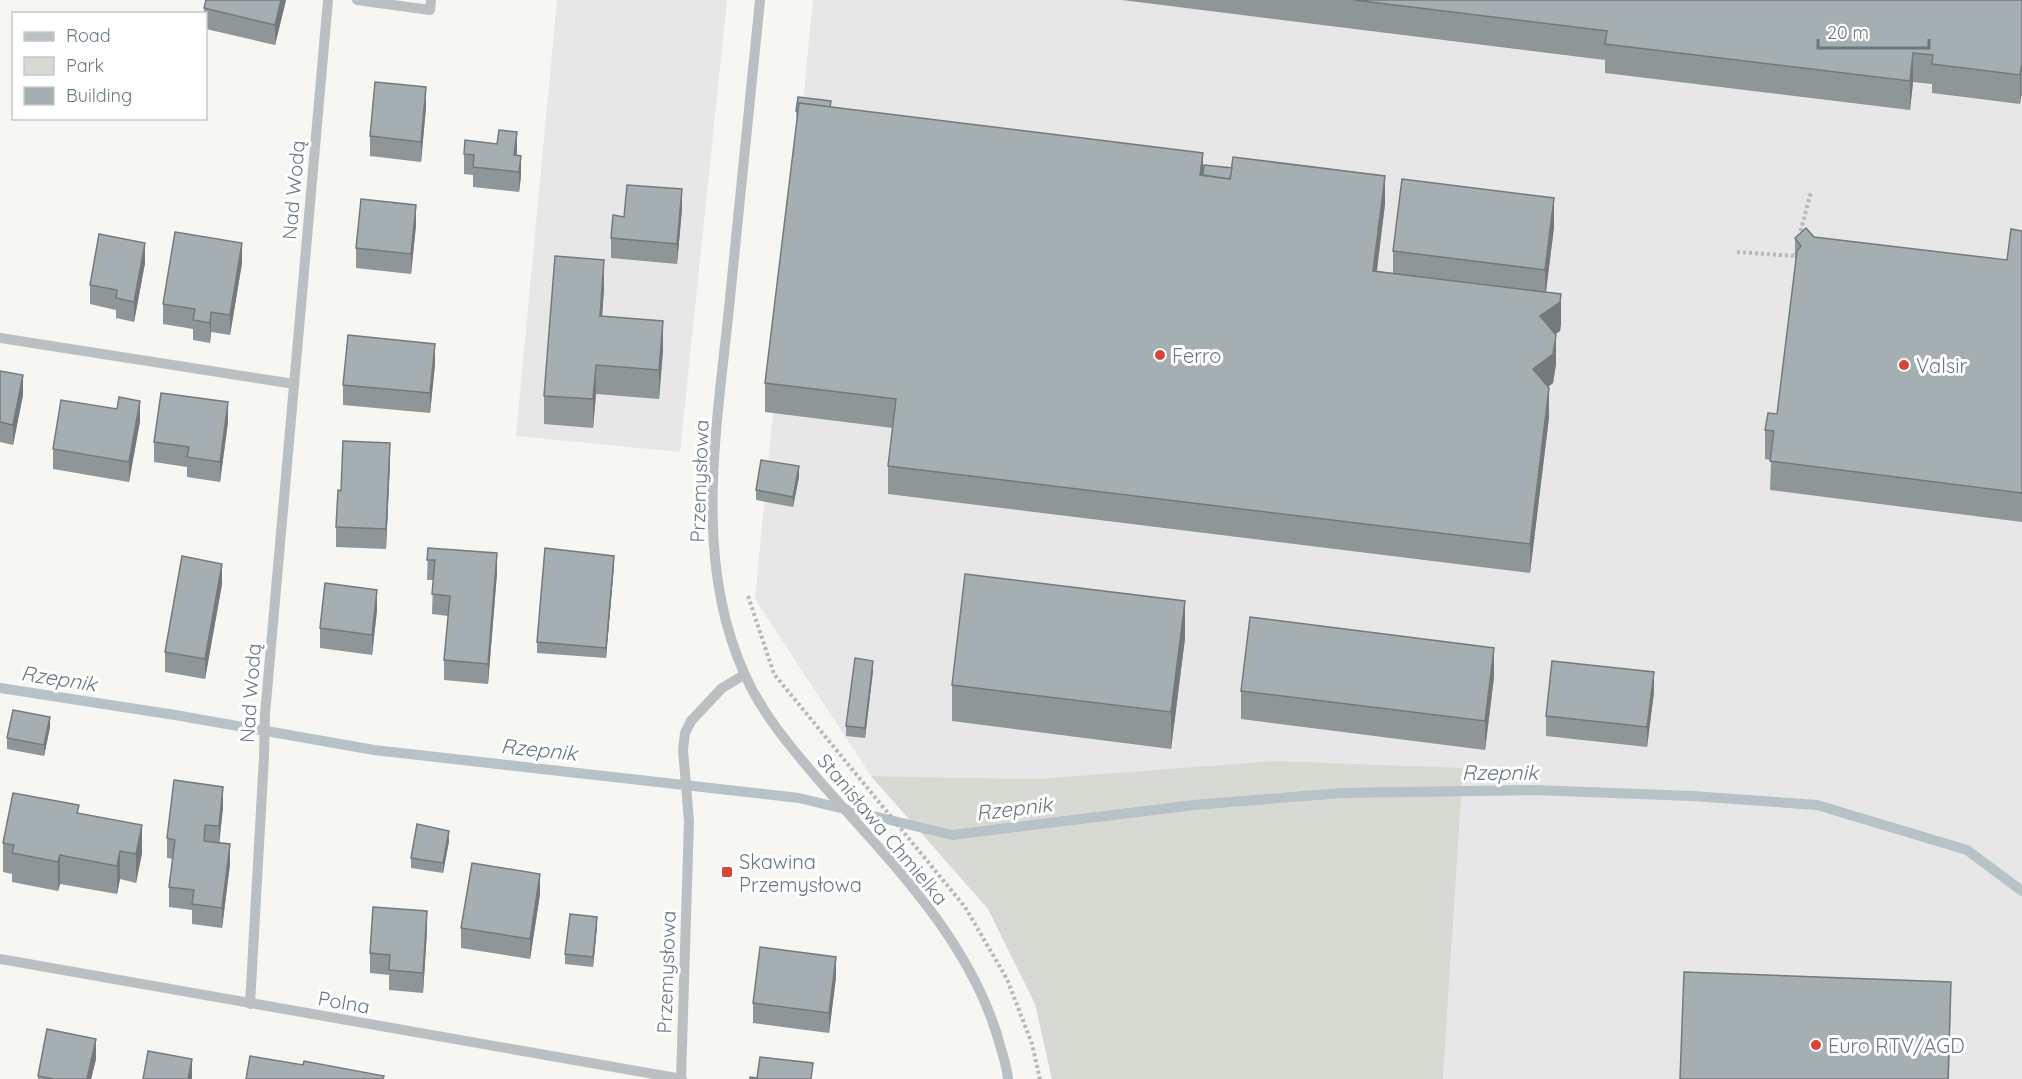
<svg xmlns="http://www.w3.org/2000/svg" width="2022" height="1079" font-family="Quicksand,sans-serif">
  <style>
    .built { fill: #e6e7e6 }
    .green { fill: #d6dad2 }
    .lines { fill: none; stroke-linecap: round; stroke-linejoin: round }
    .stream { stroke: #b6c2c5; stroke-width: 10 }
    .path { stroke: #b5b9bb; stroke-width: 4; stroke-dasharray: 3 3; stroke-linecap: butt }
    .minor { stroke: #bac0c2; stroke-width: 10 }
    .wall { fill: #8e9698 }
    .shaded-wall { fill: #747a7c }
    .building { fill: #a5aeb1; stroke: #747a7c; stroke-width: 1.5 }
    .poi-dot { fill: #d54734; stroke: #fff; stroke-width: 2 }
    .labels { text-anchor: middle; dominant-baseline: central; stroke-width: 6; stroke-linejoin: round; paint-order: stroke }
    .street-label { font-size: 20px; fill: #677981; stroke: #fff }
    .poi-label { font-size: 20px; fill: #677981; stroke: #fff; text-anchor: start }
    .water-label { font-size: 21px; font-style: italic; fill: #637a7e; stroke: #fff }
  </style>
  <rect width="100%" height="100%" fill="#f6f6f3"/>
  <!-- built -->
  <g class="built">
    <polygon points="557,0 727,0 680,452 516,436"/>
    <polygon points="813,0 2022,0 2022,1079 1443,1079 1463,768 1038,779 871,776 755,599"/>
  </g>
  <!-- green -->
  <polygon class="green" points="1274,761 1463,768 1443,1079 1052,1079 1035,1004 988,909 871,776 1038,779"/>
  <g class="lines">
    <!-- stream -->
    <polyline class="stream" points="0,688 175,715 374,750 799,798 952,835 1194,805 1342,793 1534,790 1692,796 1817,805 1967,850 2022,891"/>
    <!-- path -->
    <g class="path">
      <polyline points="1799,237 1811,192"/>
      <polyline points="1737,252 1795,256 1795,253"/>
      <polyline points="748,596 774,674 965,907 1007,979 1032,1044 1040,1079"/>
    </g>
    <!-- minor -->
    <g class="minor">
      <polyline points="357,0 430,10 431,0"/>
      <path d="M760,0C750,99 740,199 730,298C718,423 691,557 745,675C763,716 794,751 823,785C892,863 972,942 1000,1045C1003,1056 1007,1067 1008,1079"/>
      <polyline points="0,338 294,384"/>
      <polyline points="0,959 682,1079"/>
      <polyline points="250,1004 264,757 265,714 328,0"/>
      <polyline points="681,1079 689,821 683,750 685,733 691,721 722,688 744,675"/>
    </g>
  </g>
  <!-- wall -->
  <g class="wall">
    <polygon points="286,0 275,45 206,29 206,14 204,14 204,8"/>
    <polygon points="1122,0 2022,0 2022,96 2021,96 2020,104 1932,93 1932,84 1913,82 1910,110 1605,73 1605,60"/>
    <polygon points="426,107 421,162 370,156 370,136"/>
    <polygon points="831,107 1203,171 1385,204 1377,271 1393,273 1393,251 1554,227 1546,292 1561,323 1560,331 1555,334 1556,364 1553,383 1548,387 1549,417 1530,573 888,494 888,466 893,428 765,412 765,383 797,122 796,111"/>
    <polygon points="517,152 517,156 521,176 519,192 473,187 473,175 464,174 464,154"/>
    <polygon points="682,209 677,264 611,258 611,238 624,217"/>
    <polygon points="416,225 411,274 356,268 356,248"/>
    <polygon points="2022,231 2022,522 1770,490 1771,460 1765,459 1765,430 1777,414 1795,268 1795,238 1814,237 2007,260"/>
    <polygon points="145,263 134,322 116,318 116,310 90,304 90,285"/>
    <polygon points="242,263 230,335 211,332 210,343 193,340 193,329 163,324 163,304"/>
    <polygon points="604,289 602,317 663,350 659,399 596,394 593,428 544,424 544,396"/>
    <polygon points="435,364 430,413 343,405 343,385"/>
    <polygon points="0,371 23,395 13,445 0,442"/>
    <polygon points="140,421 129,482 53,469 53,449"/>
    <polygon points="228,422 220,482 187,477 187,467 154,462 154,442"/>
    <polygon points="390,463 386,549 336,547 336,527 341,491"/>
    <polygon points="799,477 793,507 756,500 756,490"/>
    <polygon points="428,548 497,573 488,684 444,680 444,660 448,616 432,614 433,580 427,580"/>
    <polygon points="614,566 606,658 537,653 537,642"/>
    <polygon points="222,584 205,679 165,672 165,652"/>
    <polygon points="377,610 372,655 320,648 320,628"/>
    <polygon points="1185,638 1171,749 952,721 952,685"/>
    <polygon points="873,671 865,738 846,736 846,726"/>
    <polygon points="1494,677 1485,750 1241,719 1241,691"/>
    <polygon points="1654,692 1647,747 1546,736 1546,716"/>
    <polygon points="50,727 44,756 7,749 7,738"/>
    <polygon points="223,807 219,843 230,864 222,928 192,924 192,910 169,907 169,887 173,859 167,858 167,838"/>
    <polygon points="79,813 142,853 136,883 120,879 117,894 60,884 58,891 12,882 12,874 3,872 3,843"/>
    <polygon points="449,841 443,873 411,868 411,858"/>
    <polygon points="540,894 530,959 461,948 461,928"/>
    <polygon points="597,927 593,967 565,964 565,954"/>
    <polygon points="427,931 423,993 389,990 389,975 370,973 370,953"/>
    <polygon points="836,977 829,1033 753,1023 753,1003"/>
    <polygon points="96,1059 91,1079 38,1079 38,1076"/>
  </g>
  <!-- shaded-wall -->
  <g class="shaded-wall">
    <polygon points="281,0 286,0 275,45 275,25"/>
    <polygon points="1913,53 1913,82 1910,110 1910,81"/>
    <polygon points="2021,67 2021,96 2020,104 2020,75"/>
    <polygon points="426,87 426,107 421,162 421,142"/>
    <polygon points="517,132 517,152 515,171 514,155"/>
    <polygon points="1203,153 1203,182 1200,175"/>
    <polygon points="521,156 521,176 519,192 519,172"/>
    <polygon points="1385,176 1385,204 1373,299 1373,271"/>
    <polygon points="682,189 682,209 677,264 677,244"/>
    <polygon points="1554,198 1554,227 1545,299 1545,270"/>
    <polygon points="416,205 416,225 411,274 411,254"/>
    <polygon points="145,243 145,263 134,322 134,302"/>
    <polygon points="242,243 242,263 230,335 230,315"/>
    <polygon points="604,260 604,289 600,345 600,316"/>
    <polygon points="1561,294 1561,323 1560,331 1540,345 1540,316"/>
    <polygon points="211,312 211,332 210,343 210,323"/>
    <polygon points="663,321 663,350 659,399 659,370"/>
    <polygon points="1556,335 1556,364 1553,383 1533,398 1533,369"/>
    <polygon points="435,344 435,364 430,413 430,393"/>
    <polygon points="596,365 596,394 593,428 593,399"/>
    <polygon points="23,375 23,395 13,445 13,425"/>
    <polygon points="1549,388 1549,417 1530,573 1530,544"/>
    <polygon points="140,401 140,421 129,482 129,462"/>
    <polygon points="228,402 228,422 220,482 220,462"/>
    <polygon points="390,443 390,463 386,549 386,529"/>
    <polygon points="799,466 799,477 793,507 793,497"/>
    <polygon points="497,553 497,573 488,684 488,664"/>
    <polygon points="614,556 614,566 606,658 606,648"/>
    <polygon points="222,564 222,584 205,679 205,659"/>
    <polygon points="377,590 377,610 372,655 372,635"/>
    <polygon points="1185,601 1185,638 1171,749 1171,712"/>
    <polygon points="1494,648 1494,677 1485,750 1485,721"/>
    <polygon points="873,661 873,671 865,738 865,728"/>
    <polygon points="1654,672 1654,692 1647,747 1647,727"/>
    <polygon points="50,717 50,727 44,756 44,745"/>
    <polygon points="223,787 223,807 219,846 219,826"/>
    <polygon points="142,825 142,853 136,883 136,854"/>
    <polygon points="449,831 449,841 443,873 443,863"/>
    <polygon points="230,844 230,864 222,928 222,908"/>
    <polygon points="120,851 120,879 117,894 117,866"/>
    <polygon points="60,855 60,884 58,891 58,862"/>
    <polygon points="540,874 540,894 530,959 530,939"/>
    <polygon points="427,911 427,931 423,993 423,973"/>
    <polygon points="597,917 597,927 593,967 593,957"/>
    <polygon points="836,957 836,977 829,1033 829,1013"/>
    <polygon points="1951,982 1949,1079 1948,1079"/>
    <polygon points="96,1039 96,1059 91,1079 87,1079"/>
    <polygon points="192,1059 192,1079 188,1079"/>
  </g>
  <!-- building -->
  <g class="building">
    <polygon points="206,0 281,0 275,25 204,8"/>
    <polygon points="1354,0 2022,0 2022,67 2021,67 2020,75 1932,64 1933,55 1913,53 1910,81 1605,44 1607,31"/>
    <polygon points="375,82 426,87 421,142 370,136"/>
    <polygon points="798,97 831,101 830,107 799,103 798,112 796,111"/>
    <polygon points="799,103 1203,153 1200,175 1230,179 1233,157 1385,176 1373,271 1561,294 1560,302 1540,316 1556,335 1553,354 1533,369 1549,388 1530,544 888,466 896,399 765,383"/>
    <polygon points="499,130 517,132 514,155 521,156 519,172 473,167 474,155 464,154 465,140 497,144"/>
    <polygon points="1204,165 1232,168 1230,179 1203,175"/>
    <polygon points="1402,179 1554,198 1545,270 1393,251"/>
    <polygon points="627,185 682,189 677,244 611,238 613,215 624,217"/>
    <polygon points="361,199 416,205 411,254 356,248"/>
    <polygon points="1806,228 1814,237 2007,260 2011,229 2022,231 2022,493 1770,461 1774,431 1765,430 1768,413 1777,414 1797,251 1801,246 1795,238"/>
    <polygon points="175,232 242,243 230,315 211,312 210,323 193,320 195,309 163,304"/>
    <polygon points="99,234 145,243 134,302 116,298 117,290 90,285"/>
    <polygon points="555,256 604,260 600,316 663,321 659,370 596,365 593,399 544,396"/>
    <polygon points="348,335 435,344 430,393 343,385"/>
    <polygon points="0,371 23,375 13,425 0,422"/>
    <polygon points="161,393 228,402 220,462 187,457 189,447 154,442"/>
    <polygon points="119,397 140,401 129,462 53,449 61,400 117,409"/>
    <polygon points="343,441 390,443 386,529 336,527 338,490 341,491"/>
    <polygon points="761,460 799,466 793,497 756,490"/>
    <polygon points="428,548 497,553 488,664 444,660 450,596 432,594 435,560 427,560"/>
    <polygon points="545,548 614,556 606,648 537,642"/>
    <polygon points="182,556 222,564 205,659 165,652"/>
    <polygon points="965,574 1185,601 1171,712 952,685"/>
    <polygon points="325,583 377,590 372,635 320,628"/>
    <polygon points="1250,617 1494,648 1485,721 1241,691"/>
    <polygon points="855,658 873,661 865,728 846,726"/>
    <polygon points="1552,661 1654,672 1647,727 1546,716"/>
    <polygon points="13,710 50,717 44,745 7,738"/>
    <polygon points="174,780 223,787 219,826 205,825 204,841 230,844 222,908 192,904 194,890 169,887 175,840 167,838"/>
    <polygon points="13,793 79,805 77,813 142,825 136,854 120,851 117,866 60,855 58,862 12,853 14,845 3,843"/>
    <polygon points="417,824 449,831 443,863 411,858"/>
    <polygon points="472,863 540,874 530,939 461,928"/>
    <polygon points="373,907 427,911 423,973 389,970 390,955 370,953"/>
    <polygon points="570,914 597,917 593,957 565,954"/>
    <polygon points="760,947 836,957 829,1013 753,1003"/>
    <polygon points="1684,972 1951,982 1948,1079 1680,1079"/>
    <polygon points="47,1029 96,1039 87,1079 54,1079 38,1076"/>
    <polygon points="148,1051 192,1059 188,1079 143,1079"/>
    <polygon points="250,1056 303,1065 304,1061 384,1076 383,1079 246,1079"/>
    <polygon points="760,1057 813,1063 811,1079 750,1079 750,1077 757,1078"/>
  </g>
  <!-- markers -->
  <g class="poi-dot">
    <circle cx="1160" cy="355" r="6"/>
    <circle cx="1904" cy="365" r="6"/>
    <rect x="721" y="866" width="12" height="12" rx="3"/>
    <circle cx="1816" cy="1045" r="6"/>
  </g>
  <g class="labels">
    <!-- street labels -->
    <g class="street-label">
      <text transform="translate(293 190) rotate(-85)">Nad Wodą</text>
      <text transform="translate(699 481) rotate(-88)">Przemysłowa</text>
      <text transform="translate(250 693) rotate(-86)">Nad Wodą</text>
      <text transform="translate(883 829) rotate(50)">Stanisława Chmielka</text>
      <text transform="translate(666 972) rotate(-88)">Przemysłowa</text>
      <text transform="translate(344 1002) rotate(10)">Polna</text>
    </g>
    <!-- poi labels -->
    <g class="poi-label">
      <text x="1172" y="355">Ferro</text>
      <text x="1916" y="365">Valsir</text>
      <text x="739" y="861">Skawina<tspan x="739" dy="23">Przemysłowa</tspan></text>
      <text x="1828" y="1045">Euro RTV/AGD</text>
    </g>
    <!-- water labels -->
    <g class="water-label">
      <text transform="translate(59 678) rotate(9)">Rzepnik</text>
      <text transform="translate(539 749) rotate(6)">Rzepnik</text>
      <text x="1500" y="772">Rzepnik</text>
      <text transform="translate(1014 808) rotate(-7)">Rzepnik</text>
    </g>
  </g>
  <!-- legend -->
  <rect x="12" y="12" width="195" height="108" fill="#ffffff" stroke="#c2c9cd" stroke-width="1.5"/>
  <rect x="24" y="32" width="30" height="9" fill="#bac0c2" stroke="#c2c9cd" stroke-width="1.5"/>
  <text x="66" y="42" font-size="18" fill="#677981">Road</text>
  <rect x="24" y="57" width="30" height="18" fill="#d6dad2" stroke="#c2c9cd" stroke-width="1.5"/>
  <text x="66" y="72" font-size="18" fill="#677981">Park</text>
  <rect x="24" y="87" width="30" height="18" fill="#a5aeb1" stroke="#c2c9cd" stroke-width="1.5"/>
  <text x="66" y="102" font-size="18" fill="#677981">Building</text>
  <!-- scale -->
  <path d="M1818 39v9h111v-9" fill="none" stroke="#677981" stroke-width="3"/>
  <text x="1827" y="39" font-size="18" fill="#677981" stroke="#ffffff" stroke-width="4.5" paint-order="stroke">20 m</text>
</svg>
